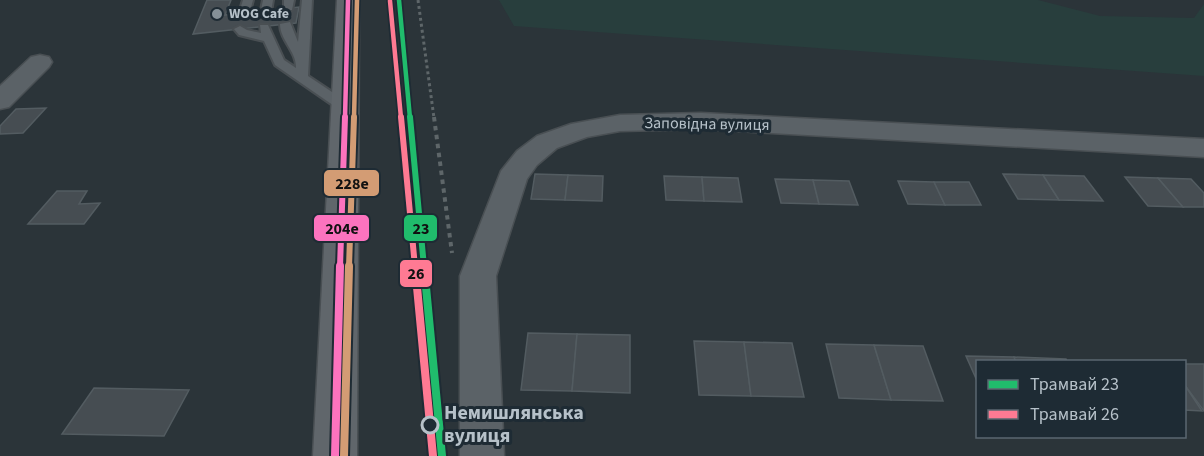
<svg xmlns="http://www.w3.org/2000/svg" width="1204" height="456" font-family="'Source Sans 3',sans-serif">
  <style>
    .green { fill: #283e3d }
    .building { fill: #464d52; stroke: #535c61; stroke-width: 1.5 }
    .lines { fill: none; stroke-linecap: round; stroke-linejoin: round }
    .service-casing { stroke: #494f53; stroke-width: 4 }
    .minor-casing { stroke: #494f53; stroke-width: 3 }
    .secondary-casing { stroke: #494f53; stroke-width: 3 }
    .path-far1 { stroke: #5e6669; stroke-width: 3; stroke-dasharray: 3 3; stroke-linecap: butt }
    .path { stroke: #5e6669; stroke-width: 4; stroke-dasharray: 4.5 4.5; stroke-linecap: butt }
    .service { fill: #5b6267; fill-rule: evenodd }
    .minor { fill: #5b6267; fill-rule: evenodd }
    .secondary { fill: #60666b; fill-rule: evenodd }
    .bus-1-far2-casing { stroke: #1e2b34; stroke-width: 8 }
    .bus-1-far1-casing { stroke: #1e2b34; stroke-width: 10 }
    .bus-1-casing { stroke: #1e2b34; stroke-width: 12 }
    .bus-2-far2-casing { stroke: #1e2b34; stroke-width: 8 }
    .bus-2-far1-casing { stroke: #1e2b34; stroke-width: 10 }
    .bus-2-casing { stroke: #1e2b34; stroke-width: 12 }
    .bus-1-far2 { stroke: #fc73be; stroke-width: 4.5 }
    .bus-1-far1 { stroke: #fc73be; stroke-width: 6 }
    .bus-1 { stroke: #fc73be; stroke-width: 8 }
    .bus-2-far2 { stroke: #d39c74; stroke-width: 4.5 }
    .bus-2-far1 { stroke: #d39c74; stroke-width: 6 }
    .bus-2 { stroke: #d39c74; stroke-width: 8 }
    .tram-1-far2-casing { stroke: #1e2b34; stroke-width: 8 }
    .tram-1-far1-casing { stroke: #1e2b34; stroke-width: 10 }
    .tram-1-casing { stroke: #1e2b34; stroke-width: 12 }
    .tram-2-far2-casing { stroke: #1e2b34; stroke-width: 8 }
    .tram-2-far1-casing { stroke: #1e2b34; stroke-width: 10 }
    .tram-2-casing { stroke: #1e2b34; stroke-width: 12 }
    .tram-1-far2 { stroke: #20bc6c; stroke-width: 4.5 }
    .tram-1-far1 { stroke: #20bc6c; stroke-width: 6 }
    .tram-1 { stroke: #20bc6c; stroke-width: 8 }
    .tram-2-far2 { stroke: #fe7a93; stroke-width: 4.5 }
    .tram-2-far1 { stroke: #fe7a93; stroke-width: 6 }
    .tram-2 { stroke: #fe7a93; stroke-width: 8 }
    .poi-dot { fill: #859097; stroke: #1e2b34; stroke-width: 2 }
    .stop-dot { fill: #1e2b34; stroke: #b6c1c9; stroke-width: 3 }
    .labels { text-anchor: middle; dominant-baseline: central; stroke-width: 6; stroke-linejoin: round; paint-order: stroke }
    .far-poi-label { font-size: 14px; font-weight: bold; fill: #b6c1c9; stroke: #1e2b34; text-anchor: start }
    .street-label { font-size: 16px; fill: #b6c1c9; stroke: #1e2b34 }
    .near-stop-label { font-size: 20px; font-weight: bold; fill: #b6c1c9; stroke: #1e2b34; text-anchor: start }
    .line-badge { stroke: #1e2b34; stroke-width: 2 }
    .pale-badge-label { font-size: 16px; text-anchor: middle; font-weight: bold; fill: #111 }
  </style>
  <rect width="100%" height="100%" fill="#2b3439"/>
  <!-- green -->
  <polygon class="green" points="499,0 1038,0 1100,16 1194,18 1204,4 1204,76 514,26"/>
  <!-- building -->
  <g class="building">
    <polygon points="207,0 231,0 225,15 299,7 296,23 193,34"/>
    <polygon points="46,108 23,133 0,134 0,126 16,109"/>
    <polygon points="535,174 568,175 565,200 531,199"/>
    <polygon points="1003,174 1043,175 1059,200 1018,199"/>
    <polygon points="568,175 603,176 602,201 565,200"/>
    <polygon points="1043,175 1084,176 1103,201 1059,200"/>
    <polygon points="664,176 702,177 704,201 666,200"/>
    <polygon points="702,177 738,178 742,202 704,201"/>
    <polygon points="1125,177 1158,178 1183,207 1148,206"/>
    <polygon points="1158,178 1191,179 1204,193 1204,207 1183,207"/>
    <polygon points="775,179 813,180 819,204 781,203"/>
    <polygon points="813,180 849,181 858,205 819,204"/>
    <polygon points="898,181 934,182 945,205 908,204"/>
    <polygon points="934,182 969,182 981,205 945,205"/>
    <polygon points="57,191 87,191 79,204 100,203 84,224 28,224"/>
    <polygon points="528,333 577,334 572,391 521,390"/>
    <polygon points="577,334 630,335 630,393 572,391"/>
    <polygon points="694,341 744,342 751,396 699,395"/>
    <polygon points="744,342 792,343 804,397 751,396"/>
    <polygon points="826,344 874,345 891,400 839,398"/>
    <polygon points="874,345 923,346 943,401 891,400"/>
    <polygon points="966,356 1014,357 1016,362 978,362 978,383"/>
    <polygon points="1014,357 1066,359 1067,362 1016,362"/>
    <polygon points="1184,364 1204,364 1204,411 1184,384"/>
    <polygon points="1184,384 1202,411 1184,410"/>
    <polygon points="94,388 189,390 164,436 62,434"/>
  </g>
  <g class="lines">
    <!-- service casing -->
    <g class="service-casing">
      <g id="service">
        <polygon points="243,0 253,0 249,15 239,13"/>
        <polygon points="263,0 273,0 271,12 261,10"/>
        <polygon points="284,0 294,0 292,10 284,10"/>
        <path d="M302,0H312L308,76L350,104V110H340L275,65L264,41L239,35L234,29L240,26L247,30L261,33L260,25H268L284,60L296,68C297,52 280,40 280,24L290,22L298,42Z"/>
      </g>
    </g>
    <!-- minor casing -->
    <g class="minor-casing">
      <g id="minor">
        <polygon points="40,55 49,57 52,62 49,67 9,107 0,109 0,86 31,57"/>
        <polygon points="701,113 1204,139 1204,157 701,129 620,131 587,137 557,148 537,165 527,179 496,276 504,456 460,456 460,276 501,171 517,151 537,136 571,124 620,115"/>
      </g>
    </g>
    <!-- secondary casing -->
    <g class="secondary-casing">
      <polygon id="secondary" points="337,0 359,0 357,456 313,456"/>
    </g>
    <!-- path-far1 -->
    <polyline class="path-far1" points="418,0 434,118"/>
    <!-- path -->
    <polyline class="path" points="434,117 452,253"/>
    <!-- service -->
    <use href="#service" class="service"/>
    <!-- minor -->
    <use href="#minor" class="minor"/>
    <!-- secondary -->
    <use href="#secondary" class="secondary"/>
    <!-- bus-1-far2 casing -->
    <g class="bus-1-far2-casing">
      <polyline id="bus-1-far2" points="345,118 348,0"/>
    </g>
    <!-- bus-1-far1 casing -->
    <g class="bus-1-far1-casing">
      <polyline id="bus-1-far1" points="340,267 345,117"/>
    </g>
    <!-- bus-1 casing -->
    <g class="bus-1-casing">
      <polyline id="bus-1" points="335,456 340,266"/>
    </g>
    <!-- bus-2-far2 casing -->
    <g class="bus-2-far2-casing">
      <polyline id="bus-2-far2" points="354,118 357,0"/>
    </g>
    <!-- bus-2-far1 casing -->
    <g class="bus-2-far1-casing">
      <polyline id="bus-2-far1" points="349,267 354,117"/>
    </g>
    <!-- bus-2 casing -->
    <g class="bus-2-casing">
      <polyline id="bus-2" points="344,456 349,266"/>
    </g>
    <!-- bus-1-far2 -->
    <use href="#bus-1-far2" class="bus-1-far2"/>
    <!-- bus-1-far1 -->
    <use href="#bus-1-far1" class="bus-1-far1"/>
    <!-- bus-1 -->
    <use href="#bus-1" class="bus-1"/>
    <!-- bus-2-far2 -->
    <use href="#bus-2-far2" class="bus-2-far2"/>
    <!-- bus-2-far1 -->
    <use href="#bus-2-far1" class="bus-2-far1"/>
    <!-- bus-2 -->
    <use href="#bus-2" class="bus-2"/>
    <!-- tram-1-far2 casing -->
    <g class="tram-1-far2-casing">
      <polyline id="tram-1-far2" points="399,0 410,118"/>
    </g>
    <!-- tram-1-far1 casing -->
    <g class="tram-1-far1-casing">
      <polyline id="tram-1-far1" points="410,117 424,267"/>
    </g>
    <!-- tram-1 casing -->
    <g class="tram-1-casing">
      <polyline id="tram-1" points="424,266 442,456"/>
    </g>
    <!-- tram-2-far2 casing -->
    <g class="tram-2-far2-casing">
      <polyline id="tram-2-far2" points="390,1 401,118"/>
    </g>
    <!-- tram-2-far1 casing -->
    <g class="tram-2-far1-casing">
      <polyline id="tram-2-far1" points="401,117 415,267"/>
    </g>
    <!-- tram-2 casing -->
    <g class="tram-2-casing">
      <polyline id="tram-2" points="415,266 433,456"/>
    </g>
    <!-- tram-1-far2 -->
    <use href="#tram-1-far2" class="tram-1-far2"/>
    <!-- tram-1-far1 -->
    <use href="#tram-1-far1" class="tram-1-far1"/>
    <!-- tram-1 -->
    <use href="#tram-1" class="tram-1"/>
    <!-- tram-2-far2 -->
    <use href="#tram-2-far2" class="tram-2-far2"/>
    <!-- tram-2-far1 -->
    <use href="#tram-2-far1" class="tram-2-far1"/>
    <!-- tram-2 -->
    <use href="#tram-2" class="tram-2"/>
  </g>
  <!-- markers -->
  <circle class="poi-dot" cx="217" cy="14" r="6"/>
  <circle class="stop-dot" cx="430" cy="425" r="8"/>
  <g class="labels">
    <!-- far-poi labels -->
    <g class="far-poi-label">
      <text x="229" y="14">WOG Cafe</text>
    </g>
    <!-- street labels -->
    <g class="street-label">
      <text transform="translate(707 124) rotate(1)">Заповідна вулиця</text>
    </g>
    <!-- near-stop labels -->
    <g class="near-stop-label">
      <text x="444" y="413">Немишлянська<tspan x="444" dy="23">вулиця</tspan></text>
    </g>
  </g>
  <g class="line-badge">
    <rect x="323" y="169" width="57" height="28" rx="6" fill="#d39c74"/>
    <rect x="313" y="214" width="57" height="28" rx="6" fill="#fc73be"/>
    <rect x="403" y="214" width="35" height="28" rx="6" fill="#20bc6c"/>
    <rect x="399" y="259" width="34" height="29" rx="6" fill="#fe7a93"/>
  </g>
  <g class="pale-badge-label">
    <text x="352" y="189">228е</text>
    <text x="342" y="234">204е</text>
    <text x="421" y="234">23</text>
    <text x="416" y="279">26</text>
  </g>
  <!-- legend -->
  <rect x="976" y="360" width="210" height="78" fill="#1e2b34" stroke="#5b6770" stroke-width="1.5"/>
  <rect x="988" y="380" width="30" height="9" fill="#20bc6c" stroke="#5b6770" stroke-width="1.5"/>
  <text x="1030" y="390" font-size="18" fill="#b6c1c9">Трамвай 23</text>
  <rect x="988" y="410" width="30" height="9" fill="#fe7a93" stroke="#5b6770" stroke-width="1.5"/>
  <text x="1030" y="420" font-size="18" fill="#b6c1c9">Трамвай 26</text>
</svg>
